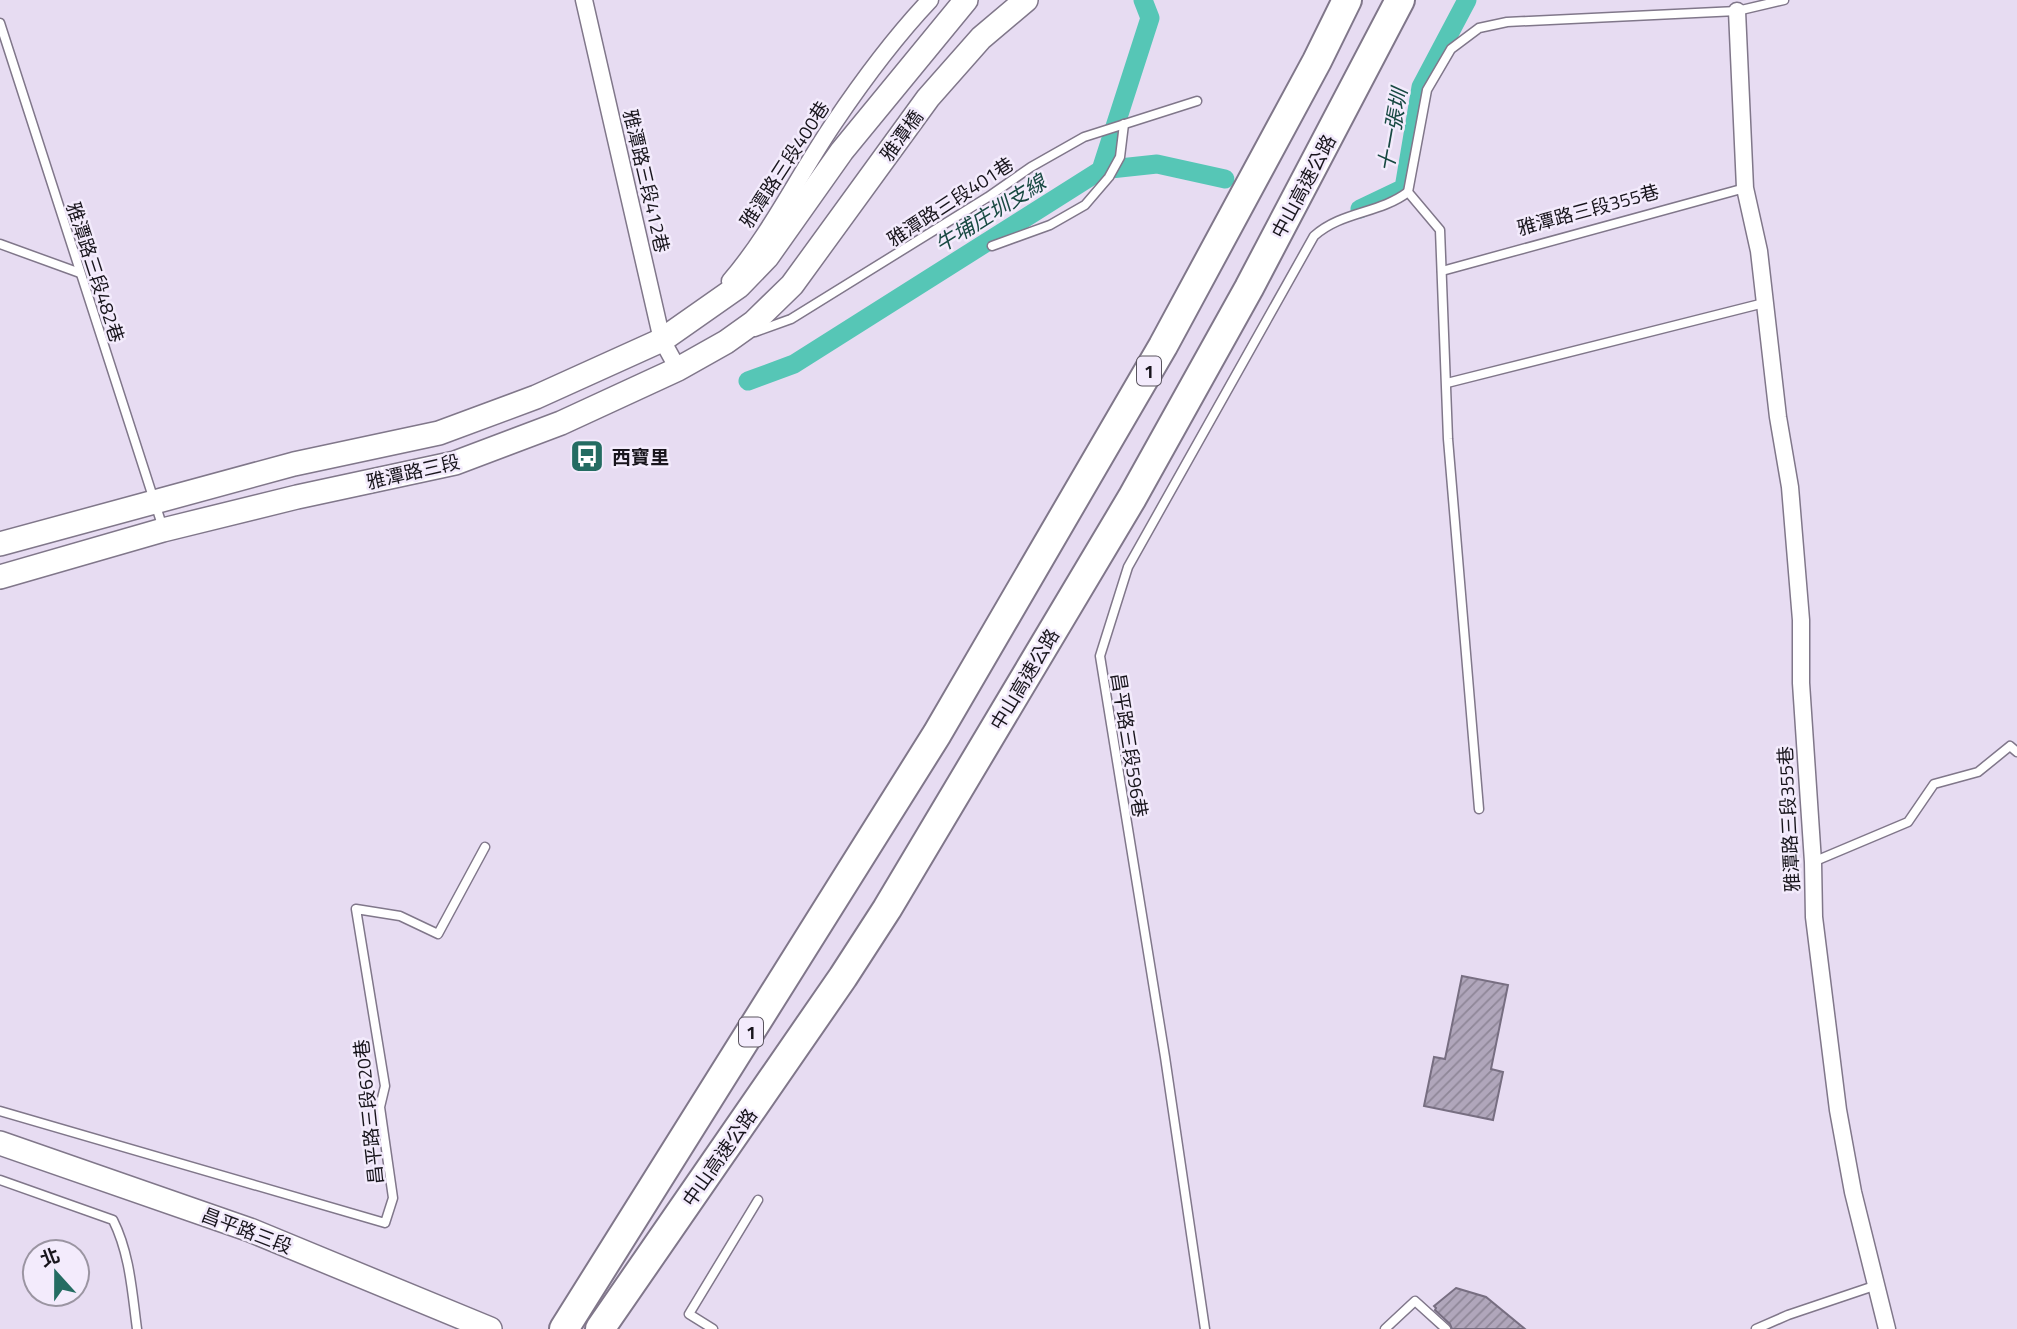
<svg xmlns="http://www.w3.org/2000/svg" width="2017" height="1329" font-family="'Titillium Web','Noto Sans TC',sans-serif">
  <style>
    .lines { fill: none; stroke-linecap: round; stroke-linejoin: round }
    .canal { stroke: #56c6b6; stroke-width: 19 }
    .building { fill: url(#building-hatch); stroke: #776e81; stroke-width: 2 }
    .lane-casing { stroke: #80778a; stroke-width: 11 }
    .street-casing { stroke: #80778a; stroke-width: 19 }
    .secondary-casing { stroke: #80778a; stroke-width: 26 }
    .highway-casing { stroke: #80778a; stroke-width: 32 }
    .lane { stroke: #fff; stroke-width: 8 }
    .street { stroke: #fff; stroke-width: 16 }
    .secondary { stroke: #fff; stroke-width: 23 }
    .highway { stroke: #fff; stroke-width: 28 }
    .labels { text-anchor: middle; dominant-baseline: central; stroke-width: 5; stroke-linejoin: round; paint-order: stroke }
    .shield { fill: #f3ebfc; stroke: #5a555f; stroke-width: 2 }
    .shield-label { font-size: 18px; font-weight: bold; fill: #18151c }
    .street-label { font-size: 19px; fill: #18151c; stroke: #f3ebfc }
    .poi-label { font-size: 19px; font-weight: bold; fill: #18151c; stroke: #f3ebfc; text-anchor: start }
    .water-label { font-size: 21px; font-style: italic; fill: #184942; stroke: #f3ebfc }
  </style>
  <defs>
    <pattern id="building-hatch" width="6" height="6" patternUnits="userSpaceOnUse" patternTransform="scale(1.75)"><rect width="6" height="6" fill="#b0a6bb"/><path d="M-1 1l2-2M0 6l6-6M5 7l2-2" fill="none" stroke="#8e8697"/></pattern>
  </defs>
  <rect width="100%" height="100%" fill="#e7dcf2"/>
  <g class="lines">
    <!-- canal -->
    <g class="canal">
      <polyline points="1101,170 1157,164 1225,179"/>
      <polyline points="1360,209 1404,188 1421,87 1467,0"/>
      <polyline points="748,381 794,364 1101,170 1150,18 1143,0"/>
    </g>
  </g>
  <!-- building -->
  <g class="building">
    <polygon points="1462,976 1508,985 1491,1069 1503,1072 1493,1120 1424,1106 1434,1057 1445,1059"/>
    <polygon points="1456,1288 1486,1297 1525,1329 1452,1329 1450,1324 1435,1310 1436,1308 1434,1306"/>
  </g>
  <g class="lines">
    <!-- lane casing -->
    <g class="lane-casing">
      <g id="lane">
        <polyline points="0,23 163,528"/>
        <polyline points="0,244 80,273"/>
        <polyline points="992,246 1050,225 1085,205 1109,177 1120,157 1124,124"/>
        <polyline points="1442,271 1745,188"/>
        <polyline points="755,332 791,319 988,197 1031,167 1084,137 1197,101"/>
        <polyline points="1447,383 1764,303"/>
        <polyline points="1479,809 1448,439 1440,230 1408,192 1427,90 1451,49 1479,28 1507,22 1737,11 1784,0"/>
        <polyline points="1813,862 1908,822 1934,784 1978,772 2010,746 2017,752"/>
        <polyline points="0,1111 385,1223 393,1198 380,1107 385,1086 356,909 400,916 438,934 485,847"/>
        <path d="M0,1180L113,1220C130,1254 132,1292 137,1329"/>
        <polyline points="713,1329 689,1314 758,1200"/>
        <path d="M1205,1329L1165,1057L1100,656L1128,567L1314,236C1342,211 1379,214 1408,192"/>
        <polyline points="1385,1329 1415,1301 1446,1329"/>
        <polyline points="1756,1329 1788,1315 1877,1285"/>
      </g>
    </g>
    <!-- street casing -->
    <g class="street-casing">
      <g id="street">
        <polyline points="584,0 662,340 678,369"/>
        <polyline points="1737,11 1745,188 1759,251 1778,417 1790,487 1801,620 1801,683 1813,862 1814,917 1838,1110 1853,1192 1887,1329"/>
        <path d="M730,281C771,233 798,176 834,123C863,80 894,38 930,0"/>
      </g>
    </g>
    <!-- secondary casing -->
    <g class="secondary-casing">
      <g id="secondary">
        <polyline points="0,544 294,464 439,433 536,397 662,340 739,286 767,257 842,151 966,0"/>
        <polyline points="0,577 163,530 297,497 455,463 561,423 678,369 726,342 754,322 792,285 928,98 981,38 1026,0"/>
        <polyline points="0,1143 250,1230 490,1329"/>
      </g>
    </g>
    <!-- highway casing -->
    <g class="highway-casing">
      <g id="highway">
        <polyline points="564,1329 937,734 1163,346 1317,61 1347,0"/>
        <polyline points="600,1329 843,977 887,909 1132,498 1249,288 1400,0"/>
      </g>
    </g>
    <!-- lane -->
    <use href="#lane" class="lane"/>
    <!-- street -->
    <use href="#street" class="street"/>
    <!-- secondary -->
    <use href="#secondary" class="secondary"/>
    <!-- highway -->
    <use href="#highway" class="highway"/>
  </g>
  <!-- icons -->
  <defs>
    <g id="bus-square" transform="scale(1.75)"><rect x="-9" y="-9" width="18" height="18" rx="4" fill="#246c62" stroke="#f3ebfc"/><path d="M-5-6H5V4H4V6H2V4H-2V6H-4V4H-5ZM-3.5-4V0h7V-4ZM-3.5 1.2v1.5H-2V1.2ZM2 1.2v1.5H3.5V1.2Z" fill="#fff"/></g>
  </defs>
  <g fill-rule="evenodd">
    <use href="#bus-square" x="587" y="456"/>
  </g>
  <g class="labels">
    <!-- shield labels -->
    <g class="shield">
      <rect x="1137" y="356.5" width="24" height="29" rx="5"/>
      <rect x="739" y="1017.5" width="24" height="29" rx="5"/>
    </g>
    <g class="shield-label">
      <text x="1149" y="371">1</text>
      <text x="751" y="1032">1</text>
    </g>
    <!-- street labels -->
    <g class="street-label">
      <text transform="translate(901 135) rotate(-54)">雅潭橋</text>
      <text transform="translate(784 164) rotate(-57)">雅潭路三段400巷</text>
      <text transform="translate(647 181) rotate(77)">雅潭路三段412巷</text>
      <text transform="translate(1303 186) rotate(-62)">中山高速公路</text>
      <text transform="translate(950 201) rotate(-33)">雅潭路三段401巷</text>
      <text transform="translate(1588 209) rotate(-15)">雅潭路三段355巷</text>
      <text transform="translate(96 272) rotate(72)">雅潭路三段482巷</text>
      <text transform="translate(413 471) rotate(-13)">雅潭路三段</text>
      <text transform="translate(1024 679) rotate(-59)">中山高速公路</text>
      <text transform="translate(1130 745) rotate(81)">昌平路三段596巷</text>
      <text transform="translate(1788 819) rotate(-93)">雅潭路三段355巷</text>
      <text transform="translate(368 1112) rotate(-96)">昌平路三段620巷</text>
      <text transform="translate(719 1157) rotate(-55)">中山高速公路</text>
      <text transform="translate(247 1230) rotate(21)">昌平路三段</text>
    </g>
    <!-- poi labels -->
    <g class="poi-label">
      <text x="612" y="456">西寶里</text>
    </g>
    <!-- water labels -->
    <g class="water-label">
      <text transform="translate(1392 130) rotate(-80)">十一張圳</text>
      <text transform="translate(990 213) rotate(-32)">牛埔庄圳支線</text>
    </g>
  </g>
  <!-- north arrow -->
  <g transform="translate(56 1273) rotate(339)"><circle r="33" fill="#f3ebfc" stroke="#9b95a2" stroke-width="2"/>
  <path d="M0-5L12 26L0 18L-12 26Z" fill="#246c62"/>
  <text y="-10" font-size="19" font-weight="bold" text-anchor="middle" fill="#18151c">北</text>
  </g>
</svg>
